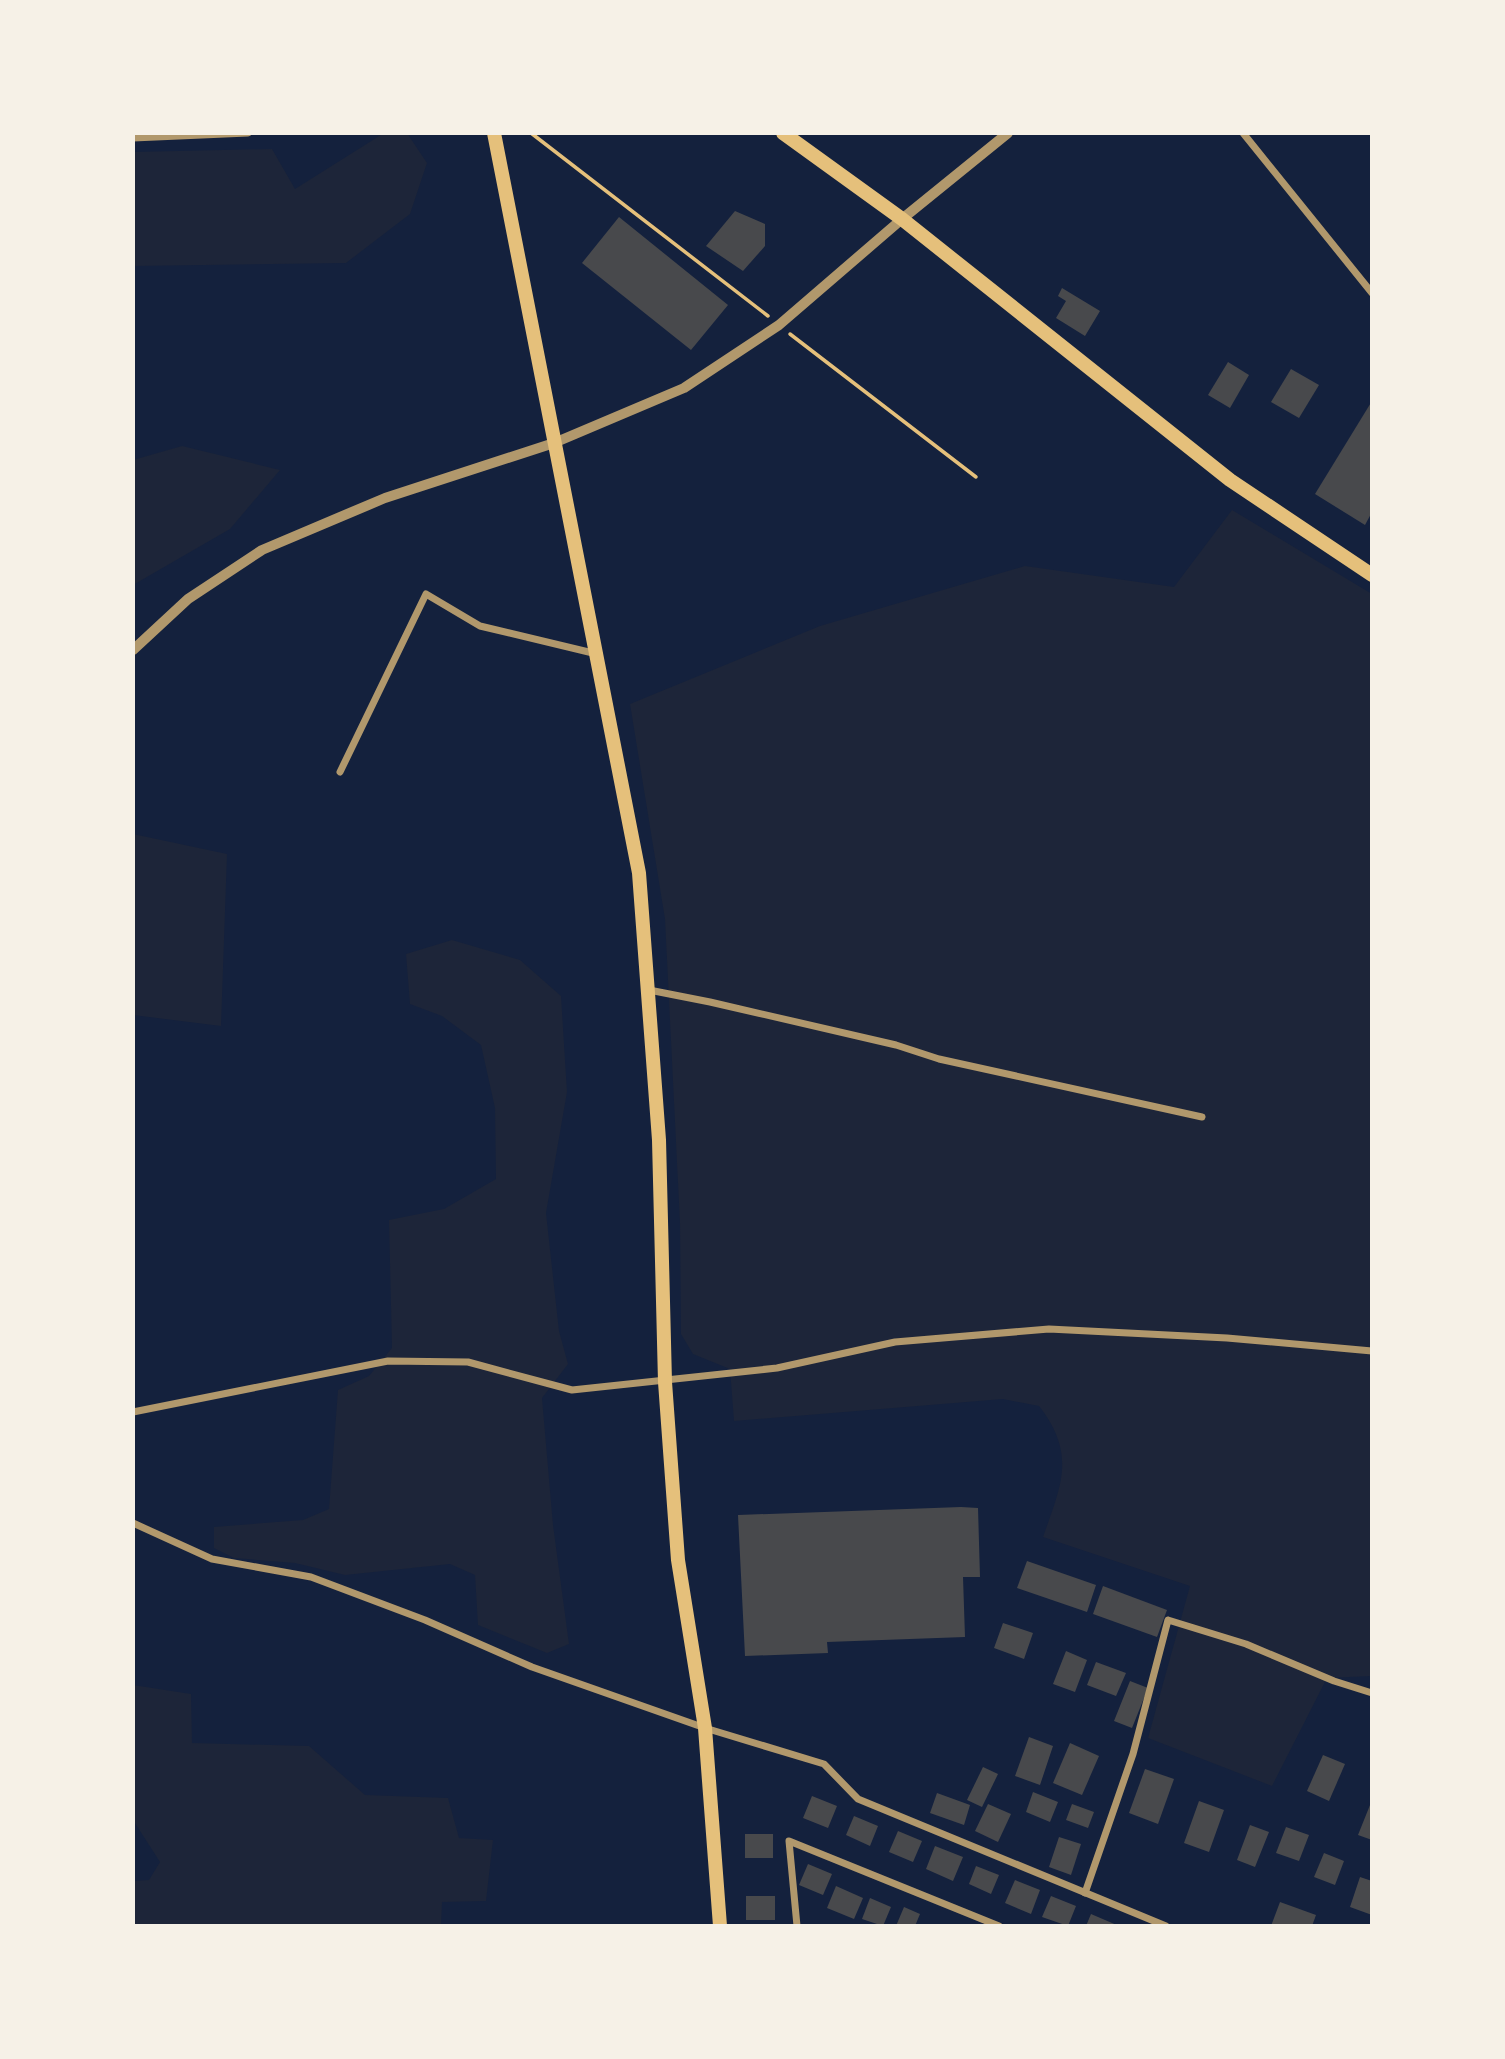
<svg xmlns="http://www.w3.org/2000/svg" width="1505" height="2059" font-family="Karla,sans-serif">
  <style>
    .green { fill: #1d2539 }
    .building { fill: #48494c }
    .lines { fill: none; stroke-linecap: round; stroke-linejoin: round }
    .path { stroke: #e5c07b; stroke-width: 3.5 }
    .minor { stroke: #b1986c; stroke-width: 7 }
    .tertiary { stroke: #b1986c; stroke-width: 10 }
    .primary { stroke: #e5c07b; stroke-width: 14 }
    .trunk { stroke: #e5c07b; stroke-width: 14 }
  </style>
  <rect width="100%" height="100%" fill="#14213d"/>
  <!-- green -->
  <g class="green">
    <polygon points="384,133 407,133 427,163 410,214 346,263 133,266 133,152 272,149 295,189"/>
    <polygon points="182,446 280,470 230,529 133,585 133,460"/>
    <path d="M1232,510L1372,594V1676L1327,1678L1272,1786L1148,1738L1190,1586L1043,1537C1061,1485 1077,1455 1039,1406L1003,1399L734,1421L730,1369L693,1354L681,1334L680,1223L665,919L630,704L820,626L1025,566L1174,587Z"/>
    <polygon points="133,834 227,854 221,1026 133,1015"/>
    <polygon points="452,940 520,960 561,996 567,1092 546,1213 559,1331 568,1364 542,1398 553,1525 569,1644 547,1653 478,1625 475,1575 450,1564 345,1575 295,1563 234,1558 214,1548 214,1527 303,1520 329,1509 338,1390 369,1376 392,1348 389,1220 444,1209 496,1179 495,1108 481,1045 442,1016 410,1004 406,954"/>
    <polygon points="133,1685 191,1694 192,1743 309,1746 365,1795 448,1798 459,1838 493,1840 486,1901 442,1902 441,1926 133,1926 133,1881 149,1880 160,1862 133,1820"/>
  </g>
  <!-- building -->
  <g class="building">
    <polygon points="735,211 765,224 765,246 743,271 706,246"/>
    <polygon points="619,217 728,305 691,350 582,263"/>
    <polygon points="1062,288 1100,311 1085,336 1056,318 1066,301 1058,296"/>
    <polygon points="1228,362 1249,375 1230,408 1208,395"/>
    <polygon points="1291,369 1319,385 1299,418 1271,402"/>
    <polygon points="1372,401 1372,512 1365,525 1315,494"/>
    <polygon points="961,1507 978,1508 980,1577 963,1577 965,1637 827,1642 828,1653 745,1656 738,1515"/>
    <polygon points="1027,1561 1096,1585 1087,1612 1017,1588"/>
    <polygon points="1103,1586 1167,1610 1157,1637 1093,1614"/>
    <polygon points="1003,1623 1033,1633 1024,1659 994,1648"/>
    <polygon points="1066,1651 1087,1660 1075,1692 1053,1684"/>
    <polygon points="1096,1662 1126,1673 1116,1696 1087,1685"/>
    <polygon points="1130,1681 1148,1688 1132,1728 1114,1721"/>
    <polygon points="1029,1737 1053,1746 1040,1785 1015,1776"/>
    <polygon points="1070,1743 1099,1756 1082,1795 1053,1783"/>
    <polygon points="1323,1755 1345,1764 1329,1801 1307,1791"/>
    <polygon points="983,1767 998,1774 982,1807 967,1800"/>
    <polygon points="1145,1769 1174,1779 1158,1824 1129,1813"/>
    <polygon points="1033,1792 1058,1802 1050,1822 1026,1812"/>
    <polygon points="937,1793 970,1805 964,1825 930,1813"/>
    <polygon points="812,1796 837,1806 828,1828 803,1818"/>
    <polygon points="1372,1800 1372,1840 1358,1835"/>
    <polygon points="1199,1801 1224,1810 1209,1852 1184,1843"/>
    <polygon points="988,1804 1011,1814 998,1842 975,1831"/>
    <polygon points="1072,1804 1094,1812 1088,1828 1066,1820"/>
    <polygon points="854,1816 878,1826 870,1846 846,1835"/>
    <polygon points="1250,1825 1269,1832 1255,1867 1237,1860"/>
    <polygon points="1286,1827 1309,1835 1299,1861 1276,1853"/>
    <polygon points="898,1831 922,1841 913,1862 889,1852"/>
    <rect x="745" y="1834" width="28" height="24"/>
    <polygon points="1059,1837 1081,1844 1071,1875 1049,1867"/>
    <polygon points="935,1846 963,1857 953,1881 926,1869"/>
    <polygon points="1324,1853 1344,1861 1335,1885 1314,1877"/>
    <polygon points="808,1864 832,1874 823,1895 799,1885"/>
    <polygon points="976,1866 999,1875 991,1894 969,1884"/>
    <polygon points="1360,1877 1372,1881 1372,1915 1350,1907"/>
    <polygon points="1015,1880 1040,1890 1031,1914 1005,1903"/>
    <polygon points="836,1886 863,1898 854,1919 827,1908"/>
    <rect x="746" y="1896" width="29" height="24"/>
    <polygon points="1051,1896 1076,1906 1068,1926 1042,1917"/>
    <polygon points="870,1898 891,1907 883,1926 862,1919"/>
    <polygon points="1280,1902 1316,1915 1312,1926 1271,1926"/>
    <polygon points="904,1907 920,1914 915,1926 896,1926"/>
    <polygon points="1091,1914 1119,1926 1086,1926"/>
  </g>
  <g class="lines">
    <!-- path -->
    <g class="path">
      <polyline points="531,133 768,316"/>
      <polyline points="790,334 976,477"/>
    </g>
    <!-- minor -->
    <g class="minor">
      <polyline points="1243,133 1372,293"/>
      <polyline points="133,138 248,133"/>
      <polyline points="340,772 426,594 480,626 597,654"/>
      <polyline points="649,990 710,1002 896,1045 939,1059 1202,1117"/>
      <polyline points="133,1412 388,1361 468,1362 572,1390 777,1368 895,1342 1049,1329 1227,1338 1372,1351"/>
      <polyline points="133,1523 212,1559 311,1577 425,1620 532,1667 705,1728 824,1764 858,1799 1166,1926"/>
      <polyline points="1085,1893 1133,1754 1168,1620 1246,1644 1334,1681 1372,1693"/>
      <polyline points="797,1926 789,1841 999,1926"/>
    </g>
    <!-- tertiary -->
    <polyline class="tertiary" points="133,650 188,599 262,550 385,498 554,443 684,388 779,325 902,219 1008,133"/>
    <!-- primary -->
    <polyline class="primary" points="783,133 902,219 1230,480 1372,575"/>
    <!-- trunk -->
    <polyline class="trunk" points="494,133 639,873 659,1140 665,1382 678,1560 705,1728 720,1926"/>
  </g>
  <!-- border -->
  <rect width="1505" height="2059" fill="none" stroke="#f6f1e7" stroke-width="270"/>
</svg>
